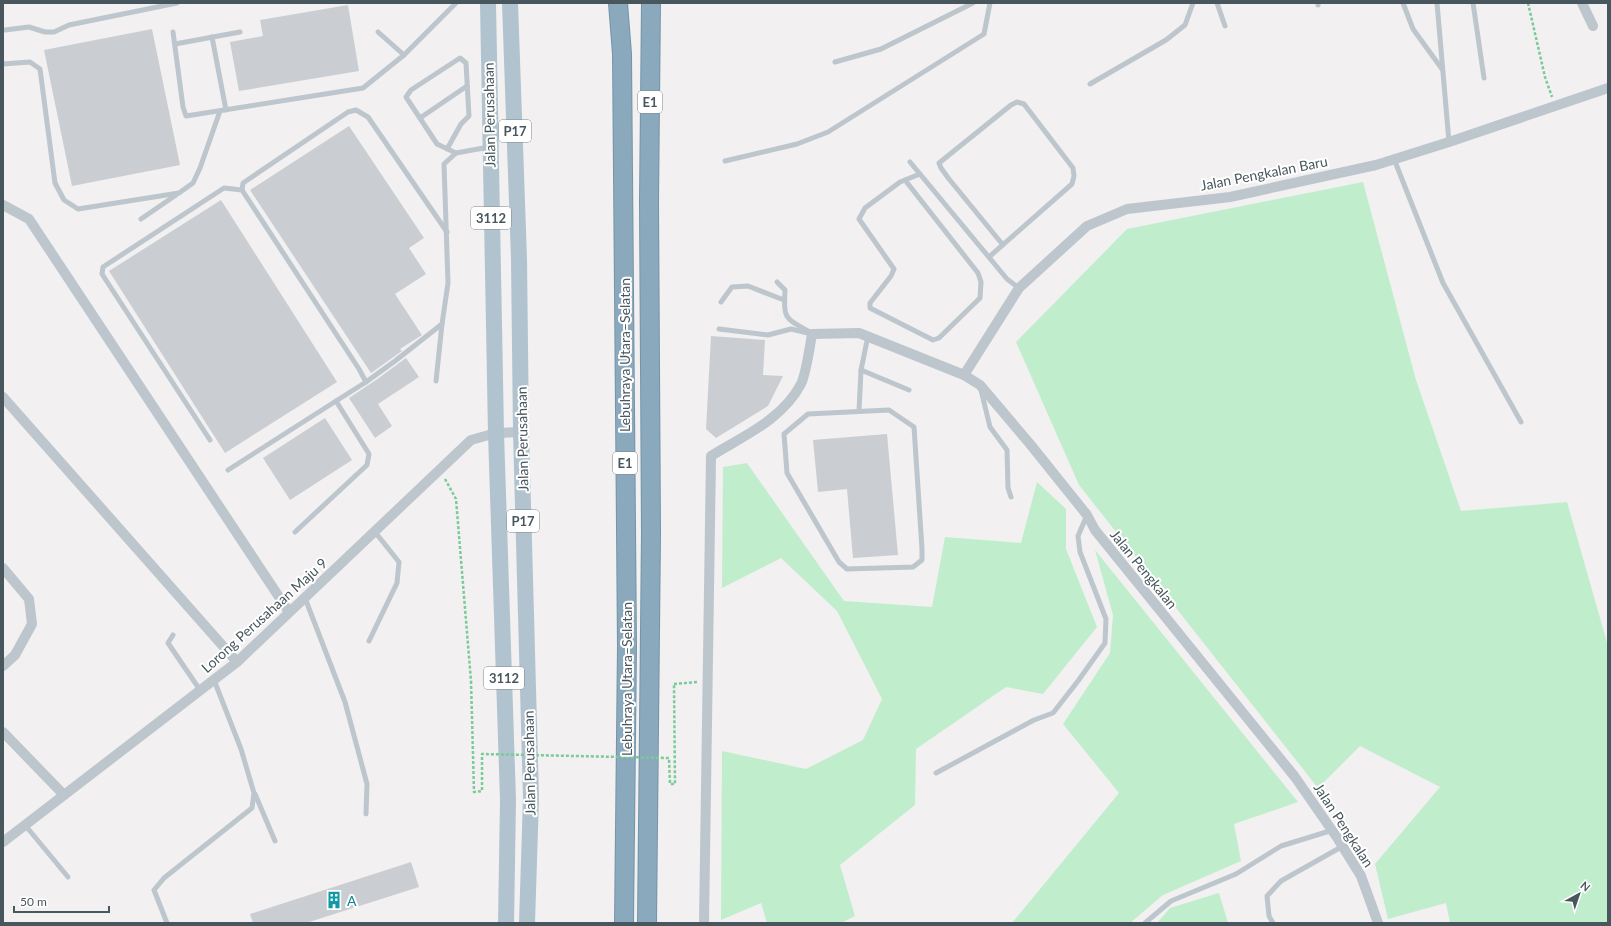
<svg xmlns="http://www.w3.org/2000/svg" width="1611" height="926" font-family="Lato,sans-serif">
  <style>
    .green { fill: #c0eecc }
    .building { fill: #caced2 }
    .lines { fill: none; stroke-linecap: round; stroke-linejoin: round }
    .highway-casing { stroke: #7594a9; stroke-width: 20 }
    .path { stroke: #79cb98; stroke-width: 2.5; stroke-dasharray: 3 2; stroke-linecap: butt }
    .lane { stroke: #bcc6cc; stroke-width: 5 }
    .street { stroke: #bcc6cc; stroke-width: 10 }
    .primary { stroke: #b1c3ce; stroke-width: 16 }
    .highway { stroke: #8aa9bd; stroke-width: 18 }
    .path-bridge { stroke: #79cb98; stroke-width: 2.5; stroke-dasharray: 3 2; stroke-linecap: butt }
    .labels { text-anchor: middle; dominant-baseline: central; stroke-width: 4; stroke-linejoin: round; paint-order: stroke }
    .shield { fill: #fff; stroke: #7f898e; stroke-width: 1 }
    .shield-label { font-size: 13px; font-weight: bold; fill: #48565d }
    .street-label { font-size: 14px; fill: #48565d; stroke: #fff }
    .culture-label { font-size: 14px; fill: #0d838f; stroke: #fff; text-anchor: start }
  </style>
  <rect width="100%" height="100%" fill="#f2f0f0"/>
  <!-- green -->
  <g class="green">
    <polygon points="1363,182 1416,380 1461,511 1567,502 1608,646 1608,923 1450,923 1446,903 1388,919 1375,864 1440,787 1360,746 1318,788 1079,485 1016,342 1127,229"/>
    <polygon points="747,463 844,601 932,607 945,537 1021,543 1037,482 1066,509 1066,549 1097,627 1043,694 1006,687 916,749 915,805 840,865 855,916 841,923 767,923 761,903 721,920 722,751 806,769 863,740 882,699 837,611 781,558 722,588 723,467"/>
    <polygon points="1095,550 1298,802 1234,824 1241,861 1163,895 1130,923 1012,923 1119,793 1063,724 1110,653 1113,615"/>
    <polygon points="1219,893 1228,923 1157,923 1170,908"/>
  </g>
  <!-- building -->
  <g class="building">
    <polygon points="348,5 359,71 239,91 230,42 263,36 260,20"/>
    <polygon points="152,29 180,165 72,186 44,50"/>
    <polygon points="349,126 424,238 409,248 426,274 395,294 422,335 400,349 402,351 371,373 250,190"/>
    <polygon points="221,200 337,382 225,453 109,271"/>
    <polygon points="711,336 765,340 763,375 783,376 768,406 716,438 706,429"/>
    <polygon points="406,358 419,377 378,404 392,426 375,438 349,398 376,380"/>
    <polygon points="325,418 352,460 290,500 263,458"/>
    <polygon points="887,434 898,555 853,558 847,489 818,492 813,440"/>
    <polygon points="411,862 419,887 306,923 253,923 250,914"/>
  </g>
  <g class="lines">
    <!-- highway casing -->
    <g class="highway-casing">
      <g id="highway">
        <polyline points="618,3 622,54 627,646 624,923"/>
        <polyline points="647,923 651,533 649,202 651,3"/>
      </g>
    </g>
    <!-- path -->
    <g class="path">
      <polyline points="1528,3 1545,77 1552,97"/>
      <polyline points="445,479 456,499 471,681"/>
      <polyline points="674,684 697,682"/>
    </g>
    <!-- lane -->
    <g class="lane">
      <polyline points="1217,3 1225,26"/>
      <polyline points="1318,3 1318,5"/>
      <polyline points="1403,3 1413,29 1442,69"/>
      <polyline points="1437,3 1449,142"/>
      <polyline points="1473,3 1484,78"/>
      <polyline points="5,30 29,27 45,32 54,32 69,25 177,3"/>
      <polyline points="173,32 183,107 186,116 363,88 404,55 456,3"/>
      <polyline points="378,32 404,55"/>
      <polyline points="212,37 226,110"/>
      <polyline points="175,44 240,32"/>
      <polyline points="835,62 881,49 973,3"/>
      <polyline points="3,64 30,62 40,69 55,183 64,200 78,209 179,193 193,183 200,168 220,111"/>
      <polyline points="1090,84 1166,40 1185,25 1193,3"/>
      <polyline points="420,118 467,86"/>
      <polyline points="447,149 461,124 469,116 466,63 460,58 411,90 406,97 437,144 456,153"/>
      <polyline points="1394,159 1443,283 1521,422"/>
      <polyline points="725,161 797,144 828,132 984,34 990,3"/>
      <polyline points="910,162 1007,279 1019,288"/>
      <polyline points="905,180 978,273 981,282 980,298 939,338 933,340 870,308 870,303 891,276 894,269 859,219 865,208 900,182 920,174"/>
      <polyline points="141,219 176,195"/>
      <polyline points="989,257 1072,184 1074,176 1073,168 1024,104 1017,102 1011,105 939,163 941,168 949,179 1003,245"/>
      <path d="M777,282L785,290C784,318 783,317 808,331"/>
      <polyline points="721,302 732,287 748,286 784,300"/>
      <polyline points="442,324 395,361 366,382 359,369 242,190 243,183 348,112 356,110 368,117 447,232"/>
      <polyline points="719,329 768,335 791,329 812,334"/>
      <polyline points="861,370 909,390"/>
      <polyline points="436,381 442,324 448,283 444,164 456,153 489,147"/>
      <polyline points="981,390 990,427 1007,450 1008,488 1011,497"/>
      <polygon points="889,410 914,427 922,549 922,560 913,567 847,569 839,562 787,473 784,434 808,414"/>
      <polyline points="859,411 861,370 868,336"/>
      <polyline points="210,440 102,274 103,267 224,188 242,190"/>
      <polyline points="228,470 336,401"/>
      <polyline points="295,532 367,465 369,454 336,401 366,382"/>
      <polyline points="305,598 345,702 367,784 366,814"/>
      <polyline points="173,635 168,643 200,690"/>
      <polyline points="369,641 397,583 399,562 375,532"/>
      <polyline points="936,773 1034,720 1053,713 1078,681 1105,643 1106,619 1080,552 1078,536 1087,515"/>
      <polyline points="255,794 275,841"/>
      <polyline points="25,825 68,877"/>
      <polyline points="167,923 154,890 164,878 252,808 254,793 241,749 214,680"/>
      <polyline points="1145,923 1171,901 1236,874 1281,846 1333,830"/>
      <polyline points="1273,923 1269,916 1267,896 1281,881 1343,846"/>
    </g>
    <!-- street -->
    <g class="street">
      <polyline points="1582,3 1593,26"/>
      <polyline points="3,205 29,219 289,612"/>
      <polyline points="964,375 1019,288 1087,226 1127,209 1230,197 1376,165 1449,142 1608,88"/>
      <polyline points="3,397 237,662"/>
      <polyline points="3,568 29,599 32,624 15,655 3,666"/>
      <polyline points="3,732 64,795"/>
      <polyline points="3,842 237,662 471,440 496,433 521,432"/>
      <path d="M704,923L711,456C743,436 782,420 801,384C806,374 810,346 812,334L859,333L964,375L980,385L1030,444L1087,515L1095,530L1295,777L1338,839L1361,876L1378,923"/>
    </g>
    <!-- primary -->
    <g class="primary">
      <polyline points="488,3 496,433 508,800 506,923"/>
      <polyline points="510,3 519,259 521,432 531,798 527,923"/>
    </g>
    <!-- highway -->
    <use href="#highway" class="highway"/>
    <!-- path-bridge -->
    <polyline class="path-bridge" points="471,681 474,792 482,791 482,754 669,758 670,784 675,784 674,684"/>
  </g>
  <!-- icons -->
  <defs>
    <g id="building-bare" transform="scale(1.38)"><path d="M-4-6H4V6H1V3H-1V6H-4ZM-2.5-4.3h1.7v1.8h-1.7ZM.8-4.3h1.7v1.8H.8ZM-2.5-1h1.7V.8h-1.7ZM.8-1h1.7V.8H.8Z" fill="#0f9aa8" stroke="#fff" stroke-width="2.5" paint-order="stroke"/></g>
  </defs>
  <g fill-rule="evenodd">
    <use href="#building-bare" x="334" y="900"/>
  </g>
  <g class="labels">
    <!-- shield labels -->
    <g class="shield">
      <rect x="638" y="91" width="24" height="22" rx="3"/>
      <rect x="499" y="120" width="32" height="22" rx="3"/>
      <rect x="471" y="207" width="40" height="22" rx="3"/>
      <rect x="613" y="452" width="24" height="22" rx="3"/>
      <rect x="507" y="510" width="32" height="22" rx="3"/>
      <rect x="484" y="667" width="40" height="22" rx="3"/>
    </g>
    <g class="shield-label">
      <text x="650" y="102">E1</text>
      <text x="515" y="131">P17</text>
      <text x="491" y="218">3112</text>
      <text x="625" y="463">E1</text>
      <text x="523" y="521">P17</text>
      <text x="504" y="678">3112</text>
    </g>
    <!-- street labels -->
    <g class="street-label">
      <text transform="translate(489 115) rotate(-91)">Jalan Perusahaan</text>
      <text transform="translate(1264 173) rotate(-11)">Jalan Pengkalan Baru</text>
      <text transform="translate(624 355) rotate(-90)">Lebuhraya Utara–Selatan</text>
      <text transform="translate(522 439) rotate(-91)">Jalan Perusahaan</text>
      <text transform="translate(1144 569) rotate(51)">Jalan Pengkalan</text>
      <text transform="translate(264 615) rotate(-42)">Lorong Perusahaan Maju 9</text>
      <text transform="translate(626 679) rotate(-90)">Lebuhraya Utara–Selatan</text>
      <text transform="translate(529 763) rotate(-91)">Jalan Perusahaan</text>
      <text transform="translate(1344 825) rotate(57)">Jalan Pengkalan</text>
    </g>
    <!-- culture labels -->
    <g class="culture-label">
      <text x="347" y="900">A</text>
    </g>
  </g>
  <!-- border -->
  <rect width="1611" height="926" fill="none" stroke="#48565d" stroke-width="8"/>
  <!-- north arrow -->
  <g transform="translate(1579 894) rotate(40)" stroke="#ffffff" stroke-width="3" paint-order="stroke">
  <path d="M0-3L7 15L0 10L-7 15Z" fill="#48565d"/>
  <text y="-6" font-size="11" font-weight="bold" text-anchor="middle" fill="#48565d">N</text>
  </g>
  <!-- scale -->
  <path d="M14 906v6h95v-6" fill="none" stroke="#48565d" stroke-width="2"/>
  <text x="20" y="906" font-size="12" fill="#48565d" stroke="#ffffff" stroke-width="3" paint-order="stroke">50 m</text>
</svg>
